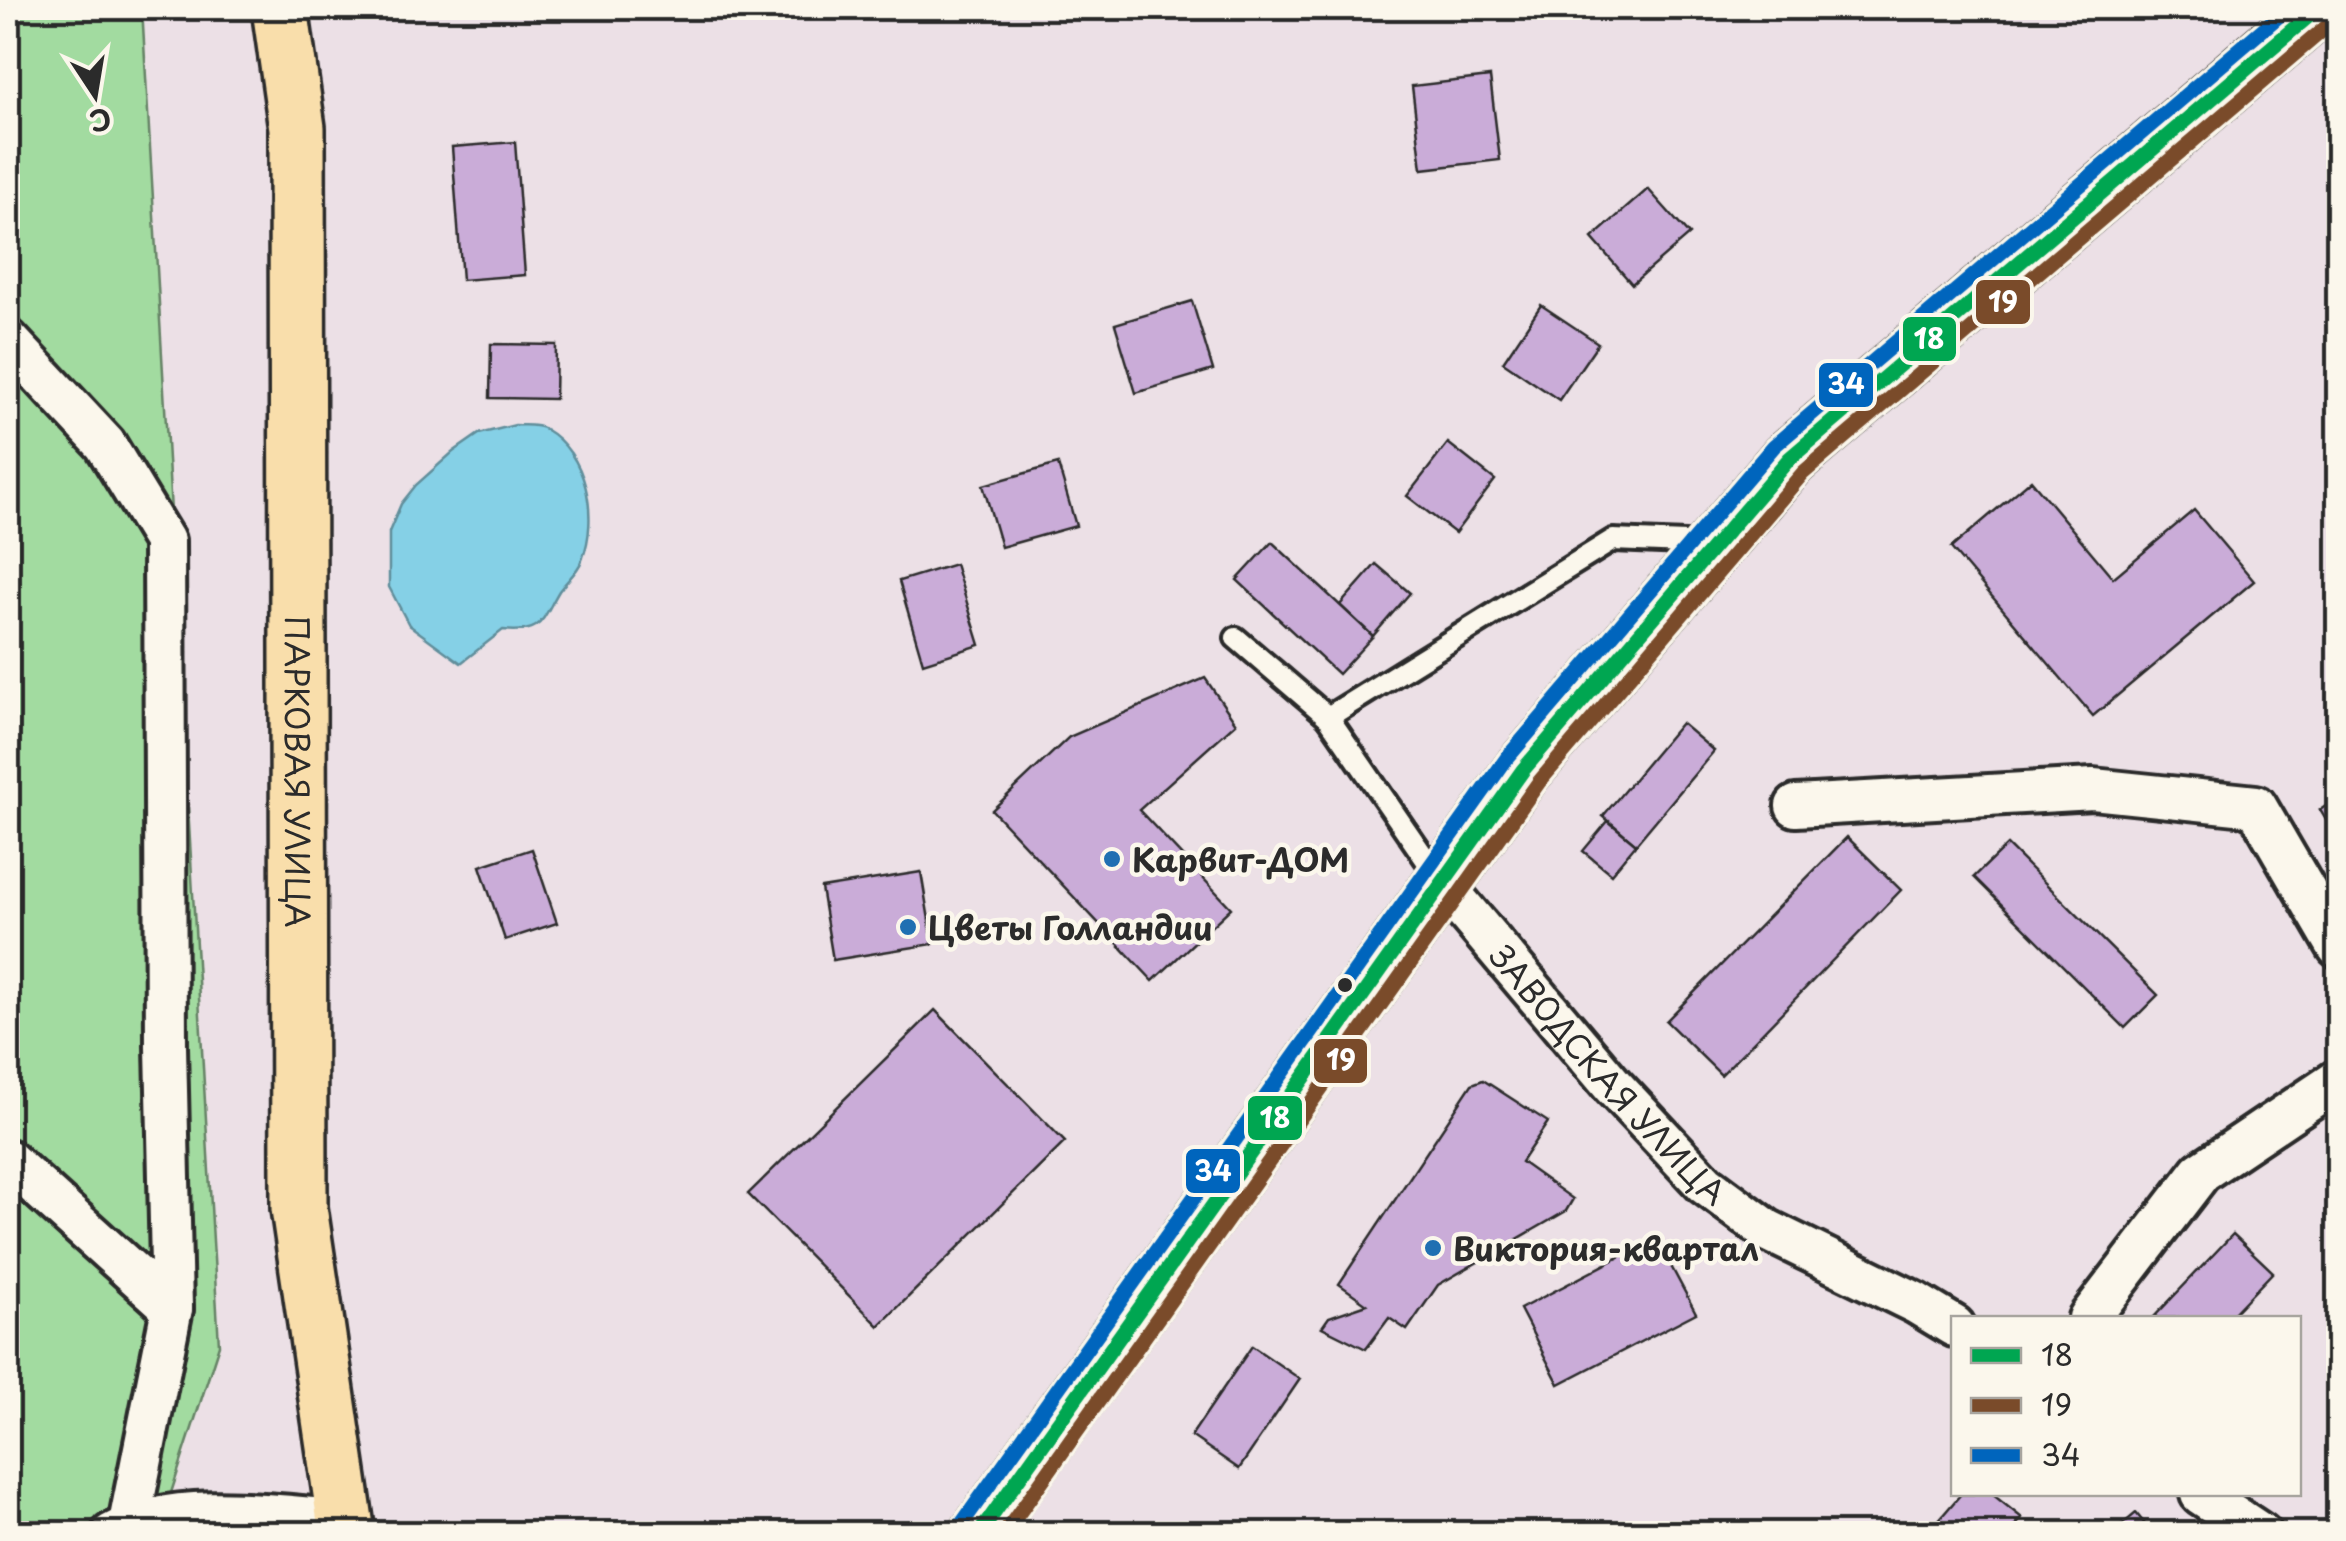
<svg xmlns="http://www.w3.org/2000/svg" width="2346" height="1541" font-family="'Playpen Sans',sans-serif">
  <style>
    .green { fill: #a2dba0; stroke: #668366; stroke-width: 2.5 }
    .water { fill: #85d0e6; stroke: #618e9b; stroke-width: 2.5 }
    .building { fill: #caacd8; stroke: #2b2b2b; stroke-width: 2.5 }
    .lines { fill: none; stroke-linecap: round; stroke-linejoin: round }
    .service-casing { stroke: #2b2b2b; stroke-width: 28 }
    .minor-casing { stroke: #2b2b2b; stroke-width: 48 }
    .primary-casing { stroke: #2b2b2b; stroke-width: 62 }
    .service { stroke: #fbf7ec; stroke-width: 20 }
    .minor { stroke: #fbf7ec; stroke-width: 40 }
    .primary { stroke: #f9deab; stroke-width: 55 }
    .bus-1-casing { stroke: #fbf7ec; stroke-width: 22 }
    .bus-2-casing { stroke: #fbf7ec; stroke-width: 22 }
    .bus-3-casing { stroke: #fbf7ec; stroke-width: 22 }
    .bus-1 { stroke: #00a651; stroke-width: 15 }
    .bus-2 { stroke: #7a4b2a; stroke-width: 15 }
    .bus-3 { stroke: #0065bd; stroke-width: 15 }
    .poi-dot { fill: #1f6fb2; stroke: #fbf7ec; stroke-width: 4 }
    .bus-dot { fill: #2b2b2b; stroke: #fbf7ec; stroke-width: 4 }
    .labels { text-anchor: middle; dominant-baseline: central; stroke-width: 9; stroke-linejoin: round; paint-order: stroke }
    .street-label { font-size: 32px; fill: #2b2b2b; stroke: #fbf7ec }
    .poi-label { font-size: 32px; font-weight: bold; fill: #2b2b2b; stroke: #fbf7ec; text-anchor: start }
    .line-badge { stroke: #fbf7ec; stroke-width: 4 }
    .badge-label { font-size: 28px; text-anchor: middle; font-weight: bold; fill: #fff }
  </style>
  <rect width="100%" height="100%" fill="#ece0e6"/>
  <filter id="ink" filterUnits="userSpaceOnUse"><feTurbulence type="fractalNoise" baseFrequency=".01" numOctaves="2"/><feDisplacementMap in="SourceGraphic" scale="20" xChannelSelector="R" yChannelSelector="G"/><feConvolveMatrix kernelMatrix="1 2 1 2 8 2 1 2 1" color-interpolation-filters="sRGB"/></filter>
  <g filter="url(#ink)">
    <!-- green -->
    <polygon class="green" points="8,8 142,8 219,1345 158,1533 8,1534"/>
    <!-- water -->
    <path class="water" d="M515,425C525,426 537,424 545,429C587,453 599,517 582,560C578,572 566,581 559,591C541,621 543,634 503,630L461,663L409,625L389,587V532L401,504L416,485L453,452L479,434Z"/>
    <!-- building -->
    <g class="building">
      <polygon points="1490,77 1500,160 1422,169 1412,86"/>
      <polygon points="515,142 525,275 462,280 452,147"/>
      <polygon points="1648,189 1689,235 1632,284 1592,238"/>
      <polygon points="1192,301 1213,370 1136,393 1115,324"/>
      <polygon points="1541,305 1598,343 1559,400 1503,362"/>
      <polygon points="491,344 556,345 555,399 490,398"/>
      <polygon points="1448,443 1495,480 1455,533 1407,496"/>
      <polygon points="1058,464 1076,526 1001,547 983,485"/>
      <polygon points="2031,480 2113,578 2194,510 2254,581 2093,716 1951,548"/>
      <polygon points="1272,542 1373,636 1338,674 1237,580"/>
      <polygon points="955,564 980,645 923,663 899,581"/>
      <polygon points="1376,564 1410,593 1373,636 1340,605"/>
      <polygon points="1205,678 1236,723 1139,810 1231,908 1153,981 992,810 1069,737"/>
      <polygon points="1681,723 1714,751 1636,844 1603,816"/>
      <polygon points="2338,798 2338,840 2320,810"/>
      <polygon points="1608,821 1636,844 1611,874 1583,851"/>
      <polygon points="1847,837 1901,890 1721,1075 1666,1021"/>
      <polygon points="2007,845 2158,995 2125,1028 1974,877"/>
      <polygon points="532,849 557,923 505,940 480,866"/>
      <polygon points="921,872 933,944 833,960 821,888"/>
      <polygon points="935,1010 1065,1142 879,1326 748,1194"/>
      <polygon points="1483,1080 1548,1122 1521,1162 1573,1199 1566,1211 1438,1285 1407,1330 1389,1318 1366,1349 1322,1327 1329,1317 1367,1304 1339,1284 1472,1084"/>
      <polygon points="2233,1234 2273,1272 2229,1318 2153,1318"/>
      <polygon points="1656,1238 1696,1313 1559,1384 1520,1309"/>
      <polygon points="1252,1346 1300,1379 1239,1469 1191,1436"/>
      <polygon points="1961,1494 1992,1494 2022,1518 2009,1534 1936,1534 1931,1529"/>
      <polygon points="2136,1513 2153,1534 2111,1534"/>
    </g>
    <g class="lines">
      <!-- service casing -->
      <g class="service-casing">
        <g id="service">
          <polyline points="1236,638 1328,717 1440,880"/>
          <polyline points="1328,717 1613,540 1709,544"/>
        </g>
      </g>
      <!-- minor casing -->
      <g class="minor-casing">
        <g id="minor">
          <polyline points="8,340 105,444 164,541 166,1047 172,1308 129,1524"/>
          <polyline points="1796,806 2093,789 2256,806 2338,947"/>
          <path id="s1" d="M1441,882L1613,1086L1705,1184L1767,1230L1916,1303L1954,1326"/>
          <polyline points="8,1160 172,1308"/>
          <polyline points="2089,1318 2201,1172 2338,1080"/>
          <polyline points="2201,1494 2261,1534"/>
          <path d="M112,1534C171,1499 278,1515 344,1521"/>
        </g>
      </g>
      <!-- primary casing -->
      <g class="primary-casing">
        <g id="primary">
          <path id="s2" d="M280,8L297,128L299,1208L347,1534"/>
          <polyline points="979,1534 1523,770 1789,459 2318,8"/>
        </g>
      </g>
      <!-- service -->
      <use href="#service" class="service"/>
      <!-- minor -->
      <use href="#minor" class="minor"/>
      <!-- primary -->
      <use href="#primary" class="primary"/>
      <!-- bus-1 casing -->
      <g class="bus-1-casing">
        <polyline id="bus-1" points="979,1534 1523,770 1789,459 2318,8"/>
      </g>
      <!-- bus-2 casing -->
      <g class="bus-2-casing">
        <polyline id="bus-2" points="1004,1534 1539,782 1803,473 2331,23"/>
      </g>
      <!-- bus-3 casing -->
      <g class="bus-3-casing">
        <polyline id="bus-3" points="963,1522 1507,758 1774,446 2288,8"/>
      </g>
      <!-- bus-1 -->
      <use href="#bus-1" class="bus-1"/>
      <!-- bus-2 -->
      <use href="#bus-2" class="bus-2"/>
      <!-- bus-3 -->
      <use href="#bus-3" class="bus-3"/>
    </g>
  </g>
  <!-- markers -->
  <g class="poi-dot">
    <circle cx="1112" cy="859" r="10"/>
    <circle cx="908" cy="927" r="10"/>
    <circle cx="1433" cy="1248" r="10"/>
  </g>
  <circle class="bus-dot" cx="1345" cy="985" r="9"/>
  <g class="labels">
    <!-- street labels -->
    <g class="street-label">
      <text stroke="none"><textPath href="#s2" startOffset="765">ПАРКОВАЯ УЛИЦА</textPath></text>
      <text stroke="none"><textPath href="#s1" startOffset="255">ЗАВОДСКАЯ УЛИЦА</textPath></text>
    </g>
    <!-- poi labels -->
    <g class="poi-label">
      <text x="1132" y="859">Карвит-ДОМ</text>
      <text x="928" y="927">Цветы Голландии</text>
      <text x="1453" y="1248">Виктория-квартал</text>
    </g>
  </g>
  <g class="line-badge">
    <rect x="1974" y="278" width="58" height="48" rx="10" fill="#7a4b2a"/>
    <rect x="1901" y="315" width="57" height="48" rx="10" fill="#00a651"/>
    <rect x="1817" y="361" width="58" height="48" rx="10" fill="#0065bd"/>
    <rect x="1312" y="1037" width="57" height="48" rx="10" fill="#7a4b2a"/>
    <rect x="1246" y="1094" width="58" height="48" rx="10" fill="#00a651"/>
    <rect x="1184" y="1147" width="58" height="48" rx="10" fill="#0065bd"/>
  </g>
  <g class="badge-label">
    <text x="2003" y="312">19</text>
    <text x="1929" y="349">18</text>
    <text x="1846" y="394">34</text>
    <text x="1341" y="1070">19</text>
    <text x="1275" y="1128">18</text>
    <text x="1213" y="1181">34</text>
  </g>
  <!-- margin -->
  <rect width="2346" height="1541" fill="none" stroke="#fbf7ec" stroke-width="40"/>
  <rect x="20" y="20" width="2306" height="1501" fill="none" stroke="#2b2b2b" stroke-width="4" filter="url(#ink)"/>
  <!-- legend -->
  <rect x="1951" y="1316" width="350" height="180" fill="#fbf7ec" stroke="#a8a59f" stroke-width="2.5"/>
  <rect x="1971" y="1348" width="50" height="15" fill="#00a651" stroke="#a8a59f" stroke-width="2.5"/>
  <text x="2041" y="1366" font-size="30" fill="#2b2b2b">18</text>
  <rect x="1971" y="1398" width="50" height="15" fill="#7a4b2a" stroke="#a8a59f" stroke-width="2.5"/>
  <text x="2041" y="1416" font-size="30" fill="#2b2b2b">19</text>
  <rect x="1971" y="1448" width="50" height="15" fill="#0065bd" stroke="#a8a59f" stroke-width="2.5"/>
  <text x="2041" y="1466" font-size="30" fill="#2b2b2b">34</text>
  <!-- north arrow -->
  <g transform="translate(95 95) rotate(168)" stroke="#fbf7ec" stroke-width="8" paint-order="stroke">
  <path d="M0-8L18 38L0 25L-18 38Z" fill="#2b2b2b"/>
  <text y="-15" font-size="28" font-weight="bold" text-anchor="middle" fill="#2b2b2b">С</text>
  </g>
</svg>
